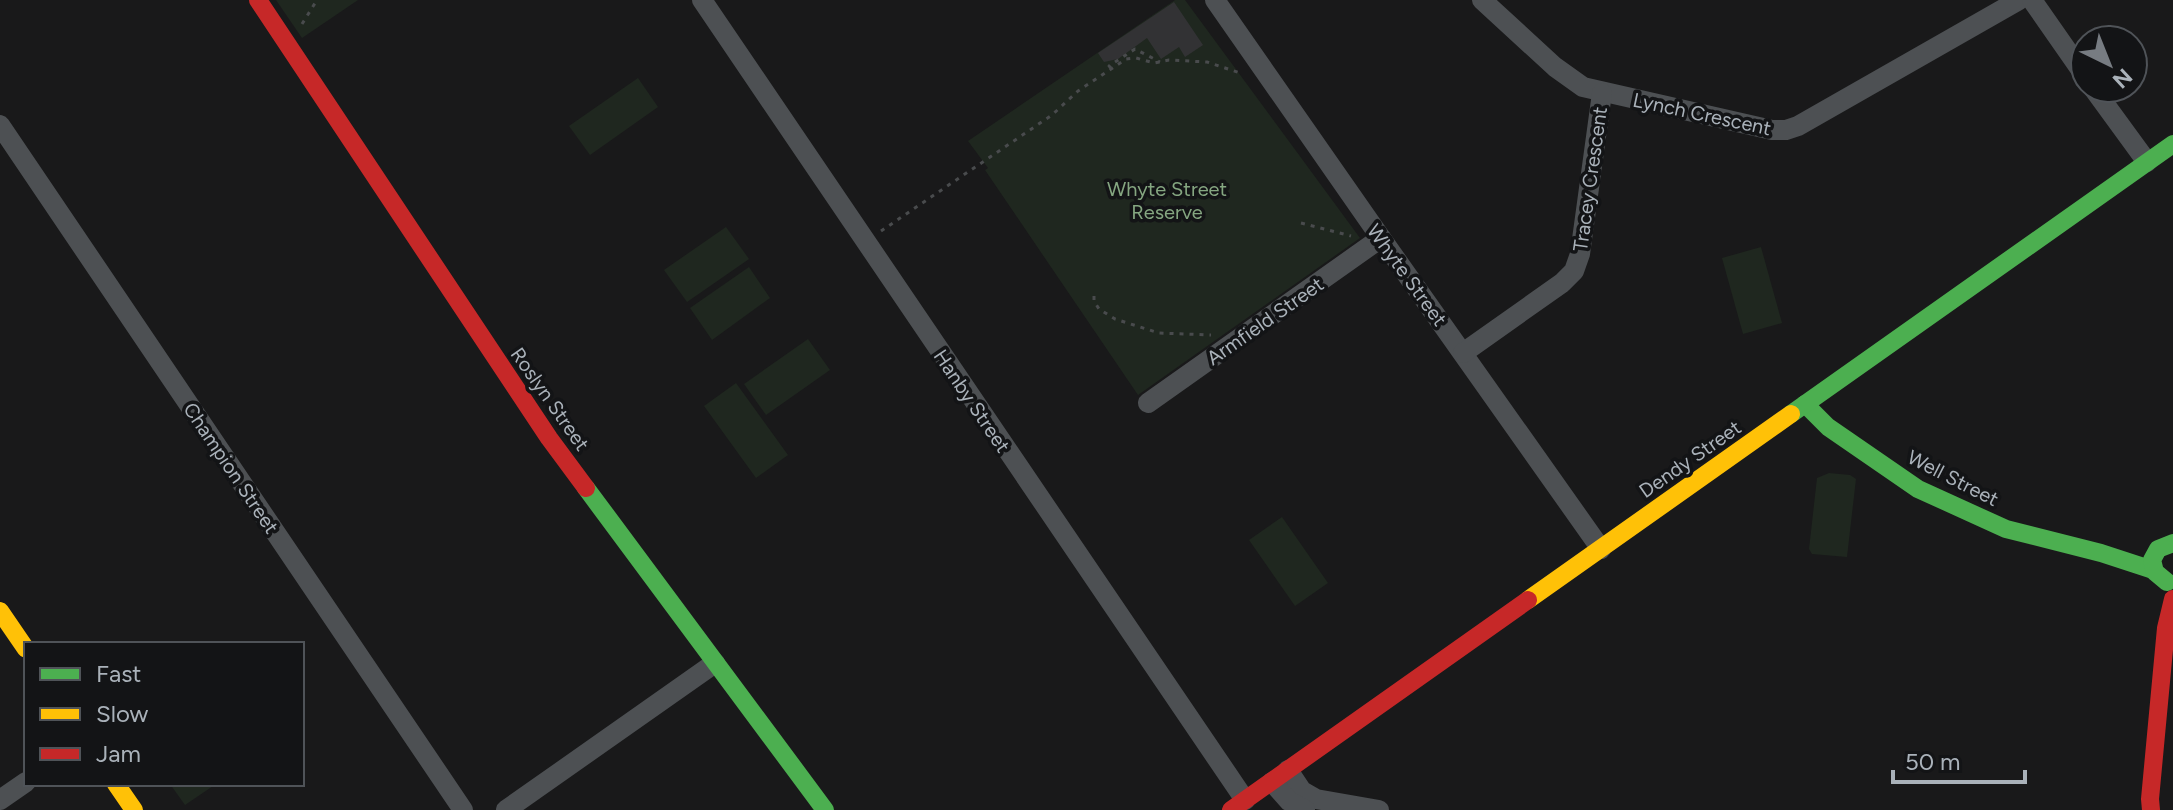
<svg xmlns="http://www.w3.org/2000/svg" width="2173" height="810" font-family="Figtree,sans-serif">
  <style>
    .green { fill: #1f271f }
    .building { fill: #323234 }
    .lines { fill: none; stroke-linecap: round; stroke-linejoin: round }
    .path { stroke: #494b4d; stroke-width: 3; stroke-dasharray: 4 6; stroke-linecap: butt }
    .street { stroke: #4d5053; stroke-width: 20 }
    .fast { stroke: #4caf50; stroke-width: 18 }
    .slow { stroke: #ffc107; stroke-width: 18 }
    .jam { stroke: #c62828; stroke-width: 18 }
    .labels { text-anchor: middle; dominant-baseline: central; stroke-width: 7; stroke-linejoin: round; paint-order: stroke }
    .street-label { font-size: 20px; fill: #aab2ba; stroke: #131416 }
    .park-label { font-size: 20px; fill: #85a681; stroke: #131416 }
  </style>
  <rect width="100%" height="100%" fill="#19191a"/>
  <!-- green -->
  <g class="green">
    <polygon points="276,0 358,0 302,38"/>
    <polygon points="1175,0 1185,0 1360,238 1138,395 985,170 988,168 968,141"/>
    <polygon points="638,78 658,107 590,155 569,126"/>
    <polygon points="726,227 749,259 687,302 664,270"/>
    <polygon points="1761,247 1782,323 1743,334 1722,258"/>
    <polygon points="749,267 770,298 712,340 690,308"/>
    <polygon points="808,339 830,370 766,415 744,384"/>
    <polygon points="736,383 788,455 756,478 704,406"/>
    <polygon points="1829,473 1850,475 1856,479 1847,557 1812,554 1809,549 1817,478"/>
    <polygon points="1282,517 1328,583 1295,606 1249,540"/>
    <polygon points="170,784 216,784 185,805"/>
  </g>
  <!-- building -->
  <polygon class="building" points="1174,2 1203,45 1185,57 1179,47 1161,59 1147,38 1118,59 1104,62 1098,53"/>
  <g class="lines">
    <!-- path -->
    <g class="path">
      <polyline points="302,24 317,0"/>
      <polyline points="1111,68 1109,66 1135,49 1160,62"/>
      <polyline points="1301,223 1351,236"/>
      <polyline points="881,231 1052,115 1078,91 1126,59 1136,58 1154,63 1169,60 1207,62 1243,74"/>
      <polyline points="1094,296 1094,301 1099,309 1115,319 1159,333 1211,335"/>
    </g>
    <!-- street -->
    <g class="street">
      <polyline points="702,0 1245,800"/>
      <polyline points="1215,0 1381,238 1601,549"/>
      <polyline points="1482,0 1555,67 1583,87 1772,130 1786,130 1798,126 2019,0"/>
      <polyline points="2032,0 2085,76"/>
      <polyline points="2093,88 2147,162"/>
      <polyline points="0,125 463,810"/>
      <polyline points="1463,353 1562,283 1574,271 1580,254 1602,93"/>
      <polyline points="1148,403 1381,238"/>
      <polyline points="1288,770 1302,791 1316,799 1379,810"/>
      <polyline points="1272,782 1289,801 1305,810"/>
      <polyline points="0,800 26,782"/>
      <polyline points="506,810 715,663"/>
    </g>
    <!-- fast -->
    <g class="fast">
      <polyline points="1805,404 1828,427 1918,489 2006,529 2101,553 2153,570"/>
      <polyline points="1791,414 2173,144"/>
      <polyline points="586,488 825,810"/>
      <polyline points="2167,582 2155,572 2152,560 2158,549 2173,543"/>
    </g>
    <!-- slow -->
    <g class="slow">
      <polyline points="1528,600 1791,414"/>
      <polyline points="0,611 26,649"/>
      <polyline points="116,784 134,810"/>
    </g>
    <!-- jam -->
    <g class="jam">
      <polyline points="258,0 549,438 586,488"/>
      <polyline points="1231,810 1528,600"/>
      <polyline points="2151,810 2150,799 2166,628 2173,599"/>
    </g>
  </g>
  <g class="labels">
    <!-- street labels -->
    <g class="street-label">
      <text transform="translate(1702 114) rotate(12)">Lynch Crescent</text>
      <text transform="translate(1590 179) rotate(-82)">Tracey Crescent</text>
      <text transform="translate(1407 275) rotate(54)">Whyte Street</text>
      <text transform="translate(1265 321) rotate(-35)">Armfield Street</text>
      <text transform="translate(550 399) rotate(55)">Roslyn Street</text>
      <text transform="translate(972 401) rotate(56)">Hanby Street</text>
      <text transform="translate(1690 459) rotate(-35)">Dendy Street</text>
      <text transform="translate(231 468) rotate(56)">Champion Street</text>
      <text transform="translate(1953 478) rotate(27)">Well Street</text>
    </g>
    <!-- park labels -->
    <g class="park-label">
      <text x="1167" y="189">Whyte Street<tspan x="1167" dy="23">Reserve</tspan></text>
    </g>
  </g>
  <!-- legend -->
  <rect x="24" y="642" width="280" height="144" fill="#131416" stroke="#4f5358" stroke-width="2"/>
  <rect x="40" y="668" width="40" height="12" fill="#4caf50" stroke="#4f5358" stroke-width="2"/>
  <text x="96" y="682" font-size="24" fill="#aab2ba">Fast</text>
  <rect x="40" y="708" width="40" height="12" fill="#ffc107" stroke="#4f5358" stroke-width="2"/>
  <text x="96" y="722" font-size="24" fill="#aab2ba">Slow</text>
  <rect x="40" y="748" width="40" height="12" fill="#c62828" stroke="#4f5358" stroke-width="2"/>
  <text x="96" y="762" font-size="24" fill="#aab2ba">Jam</text>
  <!-- north arrow -->
  <g transform="translate(2109 64) rotate(137)"><circle r="38" fill="#131416" stroke="#4f5358" stroke-width="2"/>
  <path d="M0-6L14 30L0 20L-14 30Z" fill="#777c82"/>
  <text y="-12" font-size="22" font-weight="bold" text-anchor="middle" fill="#aab2ba">N</text>
  </g>
  <!-- scale -->
  <path d="M1893 770v12h132v-12" fill="none" stroke="#aab2ba" stroke-width="4"/>
  <text x="1905" y="770" font-size="24" fill="#aab2ba" stroke="#131416" stroke-width="6" paint-order="stroke">50 m</text>
</svg>
